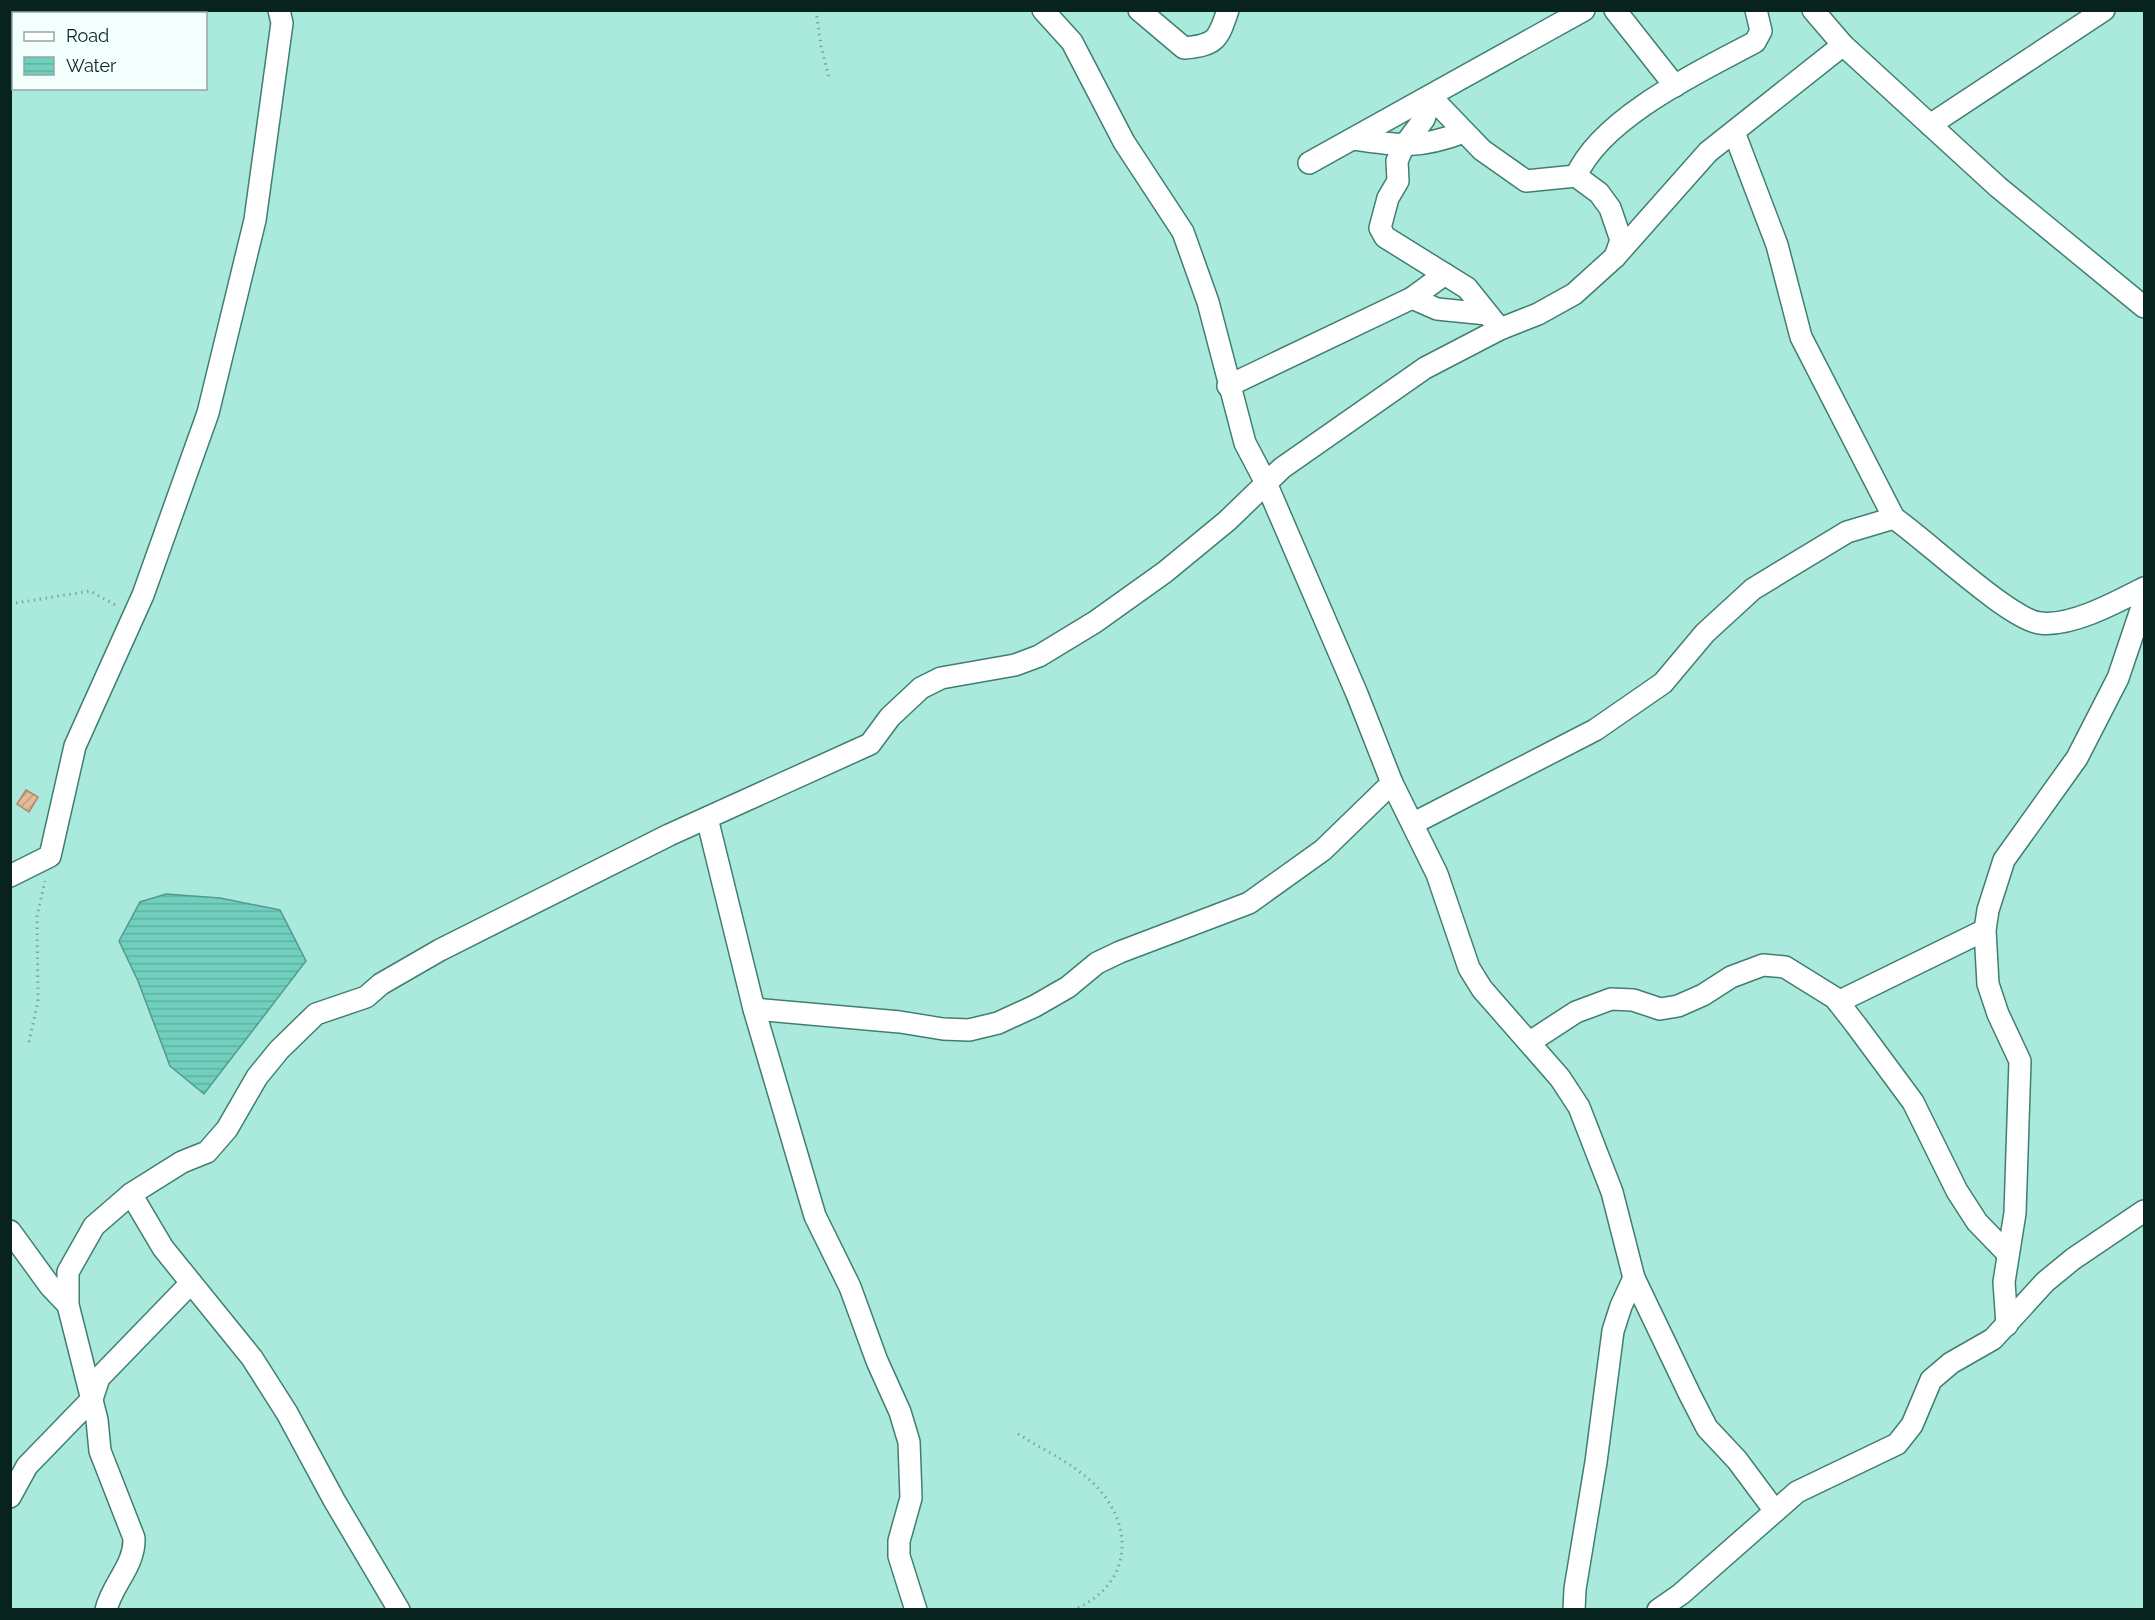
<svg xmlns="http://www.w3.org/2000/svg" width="2155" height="1620" font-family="Raleway,sans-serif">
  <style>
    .water { fill: url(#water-rules); stroke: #529b8e; stroke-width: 1.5 }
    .building { fill: url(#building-hatch); stroke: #af8767; stroke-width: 1.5 }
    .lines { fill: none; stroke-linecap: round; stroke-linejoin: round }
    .minor-casing { stroke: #407e72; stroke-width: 24 }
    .path { stroke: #76aaa0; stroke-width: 3; stroke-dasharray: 1.5 4.5; stroke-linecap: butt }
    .minor { stroke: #fff; stroke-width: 21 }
  </style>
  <defs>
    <pattern id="water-rules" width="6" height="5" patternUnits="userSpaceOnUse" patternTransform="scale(1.5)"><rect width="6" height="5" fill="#71cfbe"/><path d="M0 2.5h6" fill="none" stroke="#60b1a3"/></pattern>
    <pattern id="building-hatch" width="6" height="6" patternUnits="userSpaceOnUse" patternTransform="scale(1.5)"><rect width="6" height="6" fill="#e4ba98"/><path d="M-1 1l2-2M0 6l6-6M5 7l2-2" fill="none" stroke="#c2a083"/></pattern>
  </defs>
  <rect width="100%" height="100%" fill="#aaeadd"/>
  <!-- water -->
  <polygon class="water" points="166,894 220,898 280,910 306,961 204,1094 170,1066 138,981 119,941 140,902"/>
  <!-- building -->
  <polygon class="building" points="26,790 38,797 29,812 17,804"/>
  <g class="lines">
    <!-- minor casing -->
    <g class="minor-casing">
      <g id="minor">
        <polyline points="1043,10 1072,42 1124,142 1183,232 1208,302 1245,443 1266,483 1357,694 1392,783 1437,874 1469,968 1482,989 1560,1078 1579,1107 1612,1192 1634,1278 1690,1395 1707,1428 1737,1460 1775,1511"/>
        <path d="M1139,10L1184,48C1216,45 1218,40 1228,10"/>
        <polyline points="1615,10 1675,86"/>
        <polyline points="1813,10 1843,45 1998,187 2144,307"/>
        <polyline points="1930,125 2104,10"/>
        <polyline points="1734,132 1777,245 1801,337 1894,518"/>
        <path d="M1353,139C1400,146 1419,149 1464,132"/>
        <polyline points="1309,163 1584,10"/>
        <path d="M1576,176C1602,117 1699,72 1755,42L1761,31L1756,10"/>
        <polyline points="1412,298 1437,309 1487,314"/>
        <polyline points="1500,329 1467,288 1385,237 1380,228 1388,198 1398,181 1397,161 1403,147 1424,119 1431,97 1482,150 1526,181 1576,176 1599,193 1610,208 1621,240 1615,257"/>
        <polyline points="1228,386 1412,298 1445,274"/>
        <polyline points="707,818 754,1009 815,1216 850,1287 877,1361 900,1412 909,1442 911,1498 899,1541 899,1556 916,1610"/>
        <path d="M1414,823L1595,730L1663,683L1705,633L1753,589L1847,532L1894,518C1926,540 2010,620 2040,623C2071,627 2117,602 2144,588"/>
        <polyline points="10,876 50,856 75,746 143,595 208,413 255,220 282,23 279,10"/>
        <polyline points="1838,1002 1985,930"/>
        <polyline points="754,1009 900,1022 943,1029 969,1030 998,1023 1035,1006 1068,987 1097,963 1120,952 1249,903 1323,850 1392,783"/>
        <polyline points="1530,1042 1576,1012 1611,999 1633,1000 1660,1009 1678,1006 1703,995 1731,977 1763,965 1785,967 1835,998 1856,1025 1913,1102 1957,1191 1977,1222 2007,1253"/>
        <polyline points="131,1194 163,1248 252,1358 287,1413 334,1500 399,1610"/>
        <polyline points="10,1231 50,1286 68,1305"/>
        <polyline points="2007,1325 2004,1282 2015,1213 2020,1061 1998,1014 1988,984 1985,930 1988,910 2004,860 2077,758 2118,678 2144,601"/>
        <polyline points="10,1497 27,1466 92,1399 99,1378 190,1284"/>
        <path d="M106,1610C112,1584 135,1566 134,1538L100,1451L97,1420L68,1305V1272L94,1226L131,1194L182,1162L207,1152L227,1129L257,1077L279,1050L316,1014L366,997L381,984L440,950L669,835L870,744L890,717L921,688L941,678L1015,665L1039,656L1095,622L1165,572L1227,521L1282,468L1425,368L1500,329L1538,314L1574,294L1615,257L1708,152L1843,45"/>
        <polyline points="1574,1610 1575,1589 1596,1462 1613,1331 1621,1306 1634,1278"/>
        <polyline points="1658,1610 1681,1594 1797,1492 1897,1444 1912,1425 1931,1380 1951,1363 1993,1339 2045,1282 2073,1259 2144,1211"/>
      </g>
    </g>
    <!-- path -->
    <g class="path">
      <polyline points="816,10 821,46 829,78"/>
      <polyline points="10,604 90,591 117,606"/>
      <polyline points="29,1042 38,1001 37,916 45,881"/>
      <path d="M1018,1434C1042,1449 1070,1462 1091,1481C1136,1523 1134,1585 1073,1610"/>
    </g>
    <!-- minor -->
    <use href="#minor" class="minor"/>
  </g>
  <!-- border -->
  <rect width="2155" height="1620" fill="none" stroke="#08221e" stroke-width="24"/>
  <!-- legend -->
  <rect x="12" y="12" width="195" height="78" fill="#f3fffc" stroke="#95a7a3" stroke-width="1.5"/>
  <rect x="24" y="32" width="30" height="9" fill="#ffffff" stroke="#95a7a3" stroke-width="1.5"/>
  <text x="66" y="42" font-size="18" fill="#08221e">Road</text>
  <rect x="24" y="57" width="30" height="18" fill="url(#water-rules)" stroke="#95a7a3" stroke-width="1.5"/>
  <text x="66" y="72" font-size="18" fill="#08221e">Water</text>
</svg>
